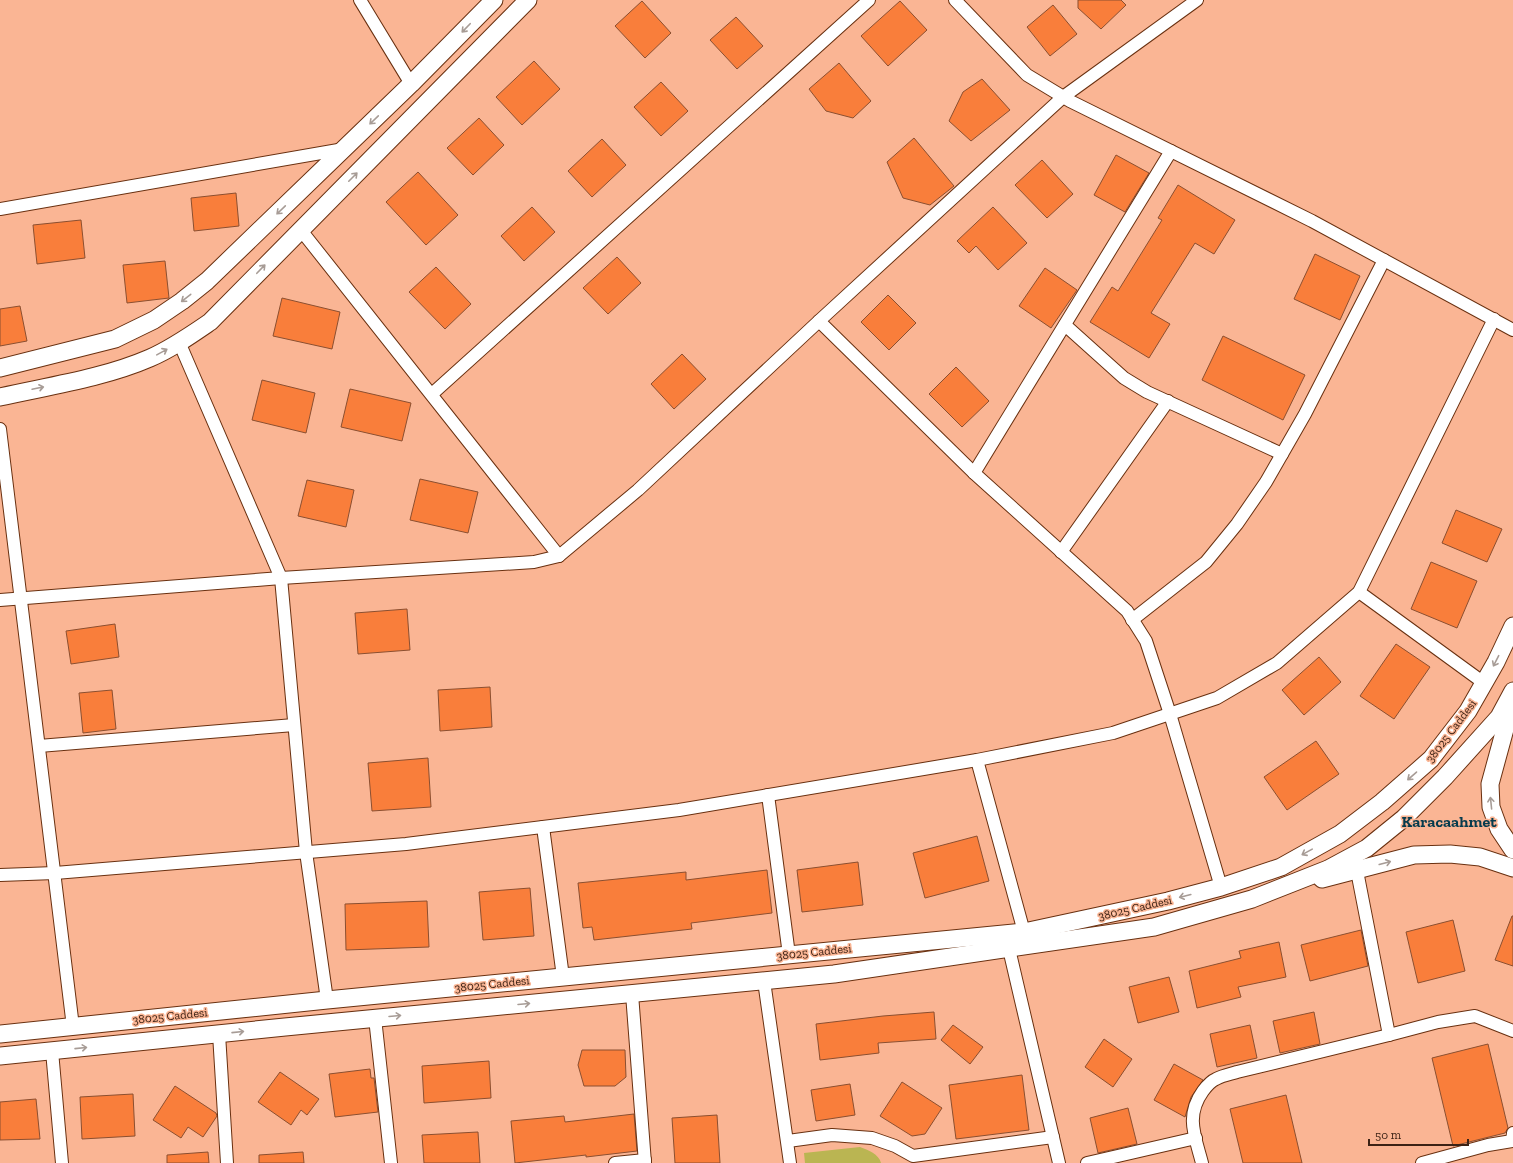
<svg xmlns="http://www.w3.org/2000/svg" width="1513" height="1163" font-family="'Zilla Slab',serif">
  <style>
    .green { fill: #bab552 }
    .building { fill: #f97e3b; stroke: #8b4f30 }
    .lines { fill: none; stroke-linecap: round; stroke-linejoin: round }
    .street-casing { stroke: #693010; stroke-width: 14 }
    .secondary-casing { stroke: #693010; stroke-width: 19 }
    .street { stroke: #fff; stroke-width: 12 }
    .secondary { stroke: #fff; stroke-width: 17 }
    .oneway { stroke: #a79c96 }
    .labels { text-anchor: middle; dominant-baseline: central; stroke-width: 3; stroke-linejoin: round; paint-order: stroke }
    .street-label { font-size: 12px; fill: #3c2215; stroke: #fab594 }
    .district-label { font-size: 16px; font-weight: bold; fill: #063b4d; stroke: #fab594 }
  </style>
  <rect width="100%" height="100%" fill="#fab594"/>
  <!-- green -->
  <path class="green" d="M860,1147C868,1150 879,1154 881,1163H805L804,1153Z"/>
  <!-- building -->
  <g class="building">
    <polygon points="1078,0 1121,0 1126,5 1101,29 1078,8"/>
    <polygon points="642,1 671,33 645,58 615,26"/>
    <polygon points="900,1 927,30 888,66 861,36"/>
    <polygon points="1053,5 1077,34 1050,56 1027,27"/>
    <polygon points="736,17 763,46 737,69 710,40"/>
    <polygon points="534,61 560,89 522,125 496,97"/>
    <polygon points="839,63 871,101 853,118 826,111 809,89"/>
    <polygon points="982,79 1010,110 971,141 949,121 963,92"/>
    <polygon points="661,82 688,111 661,136 634,107"/>
    <polygon points="479,118 504,145 473,175 447,148"/>
    <polygon points="914,138 954,186 930,205 903,198 887,162"/>
    <polygon points="602,139 626,165 592,197 568,171"/>
    <polygon points="1116,155 1149,173 1125,212 1094,195"/>
    <polygon points="1042,160 1073,194 1047,218 1015,185"/>
    <polygon points="418,172 458,215 426,245 386,202"/>
    <polygon points="1178,185 1235,220 1214,254 1195,243 1151,313 1170,324 1149,358 1090,322 1112,287 1118,291 1162,220 1158,218"/>
    <polygon points="236,193 239,226 194,231 191,198"/>
    <polygon points="532,207 555,232 524,261 501,236"/>
    <polygon points="993,207 1027,243 998,270 976,246 969,253 957,241"/>
    <polygon points="81,220 85,258 37,264 33,225"/>
    <polygon points="1315,254 1360,276 1340,320 1294,299"/>
    <polygon points="617,257 641,283 608,314 583,288"/>
    <polygon points="165,261 169,298 127,303 123,265"/>
    <polygon points="436,267 471,304 445,329 409,292"/>
    <polygon points="1045,268 1077,290 1051,328 1019,306"/>
    <polygon points="888,295 916,323 889,350 861,322"/>
    <polygon points="282,298 340,312 332,349 273,336"/>
    <polygon points="20,306 27,341 0,346 0,309"/>
    <polygon points="1223,336 1305,375 1283,420 1202,380"/>
    <polygon points="682,354 706,379 674,409 651,384"/>
    <polygon points="956,367 989,401 962,427 929,394"/>
    <polygon points="262,380 315,393 306,433 252,420"/>
    <polygon points="350,389 411,403 402,441 341,427"/>
    <polygon points="420,479 478,492 468,533 410,520"/>
    <polygon points="307,480 354,490 346,527 298,516"/>
    <polygon points="1456,510 1502,529 1487,562 1442,543"/>
    <polygon points="1431,562 1477,581 1457,628 1411,609"/>
    <polygon points="407,609 410,650 358,654 355,613"/>
    <polygon points="115,624 119,657 71,664 66,631"/>
    <polygon points="1396,644 1430,667 1394,719 1360,696"/>
    <polygon points="1319,657 1341,682 1304,715 1282,690"/>
    <polygon points="490,687 492,727 440,731 438,690"/>
    <polygon points="112,690 116,729 83,733 79,693"/>
    <polygon points="1316,741 1339,774 1287,810 1264,777"/>
    <polygon points="428,758 431,807 372,811 368,763"/>
    <polygon points="977,836 989,881 925,898 913,853"/>
    <polygon points="858,862 863,905 802,912 797,870"/>
    <polygon points="767,870 772,913 691,923 692,929 594,940 592,927 583,928 578,883 686,872 686,880"/>
    <polygon points="530,888 534,936 483,940 479,892"/>
    <polygon points="427,901 429,947 346,950 345,904"/>
    <polygon points="1512,916 1513,916 1513,966 1495,960"/>
    <polygon points="1453,920 1465,971 1418,983 1406,932"/>
    <polygon points="1361,930 1368,966 1310,981 1301,945"/>
    <polygon points="1279,942 1286,977 1238,987 1241,997 1197,1008 1189,971 1241,958 1239,951"/>
    <polygon points="1169,977 1179,1012 1138,1023 1129,987"/>
    <polygon points="934,1012 936,1039 878,1043 879,1053 820,1060 816,1024 883,1016"/>
    <polygon points="1314,1012 1320,1044 1280,1053 1273,1021"/>
    <polygon points="953,1025 983,1047 970,1064 941,1040"/>
    <polygon points="1250,1025 1257,1058 1217,1067 1210,1034"/>
    <polygon points="1104,1039 1132,1059 1113,1087 1085,1067"/>
    <polygon points="1488,1044 1508,1128 1505,1133 1453,1146 1432,1058"/>
    <polygon points="582,1050 625,1050 626,1077 615,1086 584,1086 578,1065"/>
    <polygon points="489,1061 491,1098 424,1103 422,1066"/>
    <polygon points="1174,1064 1203,1080 1191,1097 1185,1117 1154,1100"/>
    <polygon points="370,1069 371,1078 374,1078 378,1112 335,1117 329,1074"/>
    <polygon points="280,1072 319,1099 307,1115 301,1110 291,1125 258,1102"/>
    <polygon points="1022,1075 1029,1130 956,1139 949,1085"/>
    <polygon points="902,1082 942,1108 925,1134 912,1136 880,1116"/>
    <polygon points="850,1084 855,1115 816,1121 811,1090"/>
    <polygon points="175,1086 216,1113 217,1116 203,1137 188,1127 181,1138 153,1120"/>
    <polygon points="133,1094 135,1136 82,1139 80,1097"/>
    <polygon points="1286,1095 1302,1163 1243,1163 1230,1109"/>
    <polygon points="36,1099 40,1139 0,1140 0,1102"/>
    <polygon points="1128,1108 1137,1144 1098,1153 1090,1118"/>
    <polygon points="634,1114 637,1151 586,1157 586,1155 515,1163 511,1121 564,1116 565,1122"/>
    <polygon points="717,1115 720,1163 675,1163 672,1118"/>
    <polygon points="478,1132 480,1163 424,1163 422,1135"/>
    <polygon points="208,1152 209,1163 167,1163 167,1155"/>
    <polygon points="303,1152 304,1163 259,1163 259,1155"/>
  </g>
  <g class="lines">
    <!-- street casing -->
    <g class="street-casing">
      <g id="street">
        <polyline points="360,0 411,84"/>
        <polyline points="955,0 1027,75 1070,101 1312,221 1513,330"/>
        <polyline points="0,209 344,149"/>
        <polyline points="300,229 559,556"/>
        <polyline points="819,321 974,473 1127,611 1146,641 1170,714 1221,887"/>
        <polyline points="1065,325 1124,378 1147,392 1282,454"/>
        <polyline points="179,342 281,578 306,852 327,1000"/>
        <polyline points="432,394 869,0"/>
        <polyline points="0,429 73,1027"/>
        <polyline points="974,473 1171,151"/>
        <polyline points="1061,552 1168,401"/>
        <polyline points="1359,592 1484,683"/>
        <polyline points="0,600 281,578 534,562 559,556 638,490 819,321 1063,97 1197,0"/>
        <polyline points="1132,620 1206,562 1237,524 1266,482 1305,414 1384,260"/>
        <polyline points="39,746 294,725"/>
        <polyline points="977,760 1024,932"/>
        <polyline points="768,795 789,955"/>
        <polyline points="543,827 563,977"/>
        <polyline points="1357,871 1389,1035"/>
        <polyline points="0,875 55,873 406,844 679,810 977,760 1113,733 1217,698 1277,663 1359,592 1494,319"/>
        <polyline points="1009,949 1059,1163"/>
        <polyline points="764,981 790,1163"/>
        <polyline points="632,994 645,1163"/>
        <polyline points="375,1018 391,1163"/>
        <polyline points="219,1034 227,1163"/>
        <polyline points="52,1051 62,1163"/>
        <polyline points="788,1141 832,1135 872,1138 895,1146 913,1156 1053,1137"/>
        <polyline points="615,1163 645,1160"/>
        <polyline points="1087,1163 1196,1138"/>
        <path d="M1202,1163C1195,1136 1185,1116 1203,1091C1206,1087 1211,1081 1216,1079C1223,1075 1231,1074 1237,1072L1389,1035L1438,1022L1475,1016L1513,1031"/>
        <polyline points="1422,1163 1488,1145 1512,1141 1513,1133"/>
      </g>
    </g>
    <!-- secondary casing -->
    <g class="secondary-casing">
      <g id="secondary">
        <polyline points="0,368 115,339 154,320 182,301 207,281 324,168 411,84 494,0"/>
        <path d="M0,397C49,386 104,378 150,358C171,349 191,335 210,322L528,0"/>
        <polyline points="1511,707 1490,784 1491,807 1499,829 1513,850"/>
        <polyline points="1322,879 1414,855 1450,854 1480,857 1513,868"/>
        <polyline points="0,1034 327,1000 1024,932 1168,901 1221,887 1281,867 1340,834 1382,802 1431,759 1468,711 1496,662 1513,626"/>
        <polyline points="0,1056 285,1027 834,974 1154,927 1252,899 1328,869 1367,848 1404,818 1445,777 1499,717 1513,691"/>
      </g>
    </g>
    <!-- street -->
    <use href="#street" class="street"/>
    <!-- secondary -->
    <use href="#secondary" class="secondary"/>
  </g>
  <!-- one-way arrows -->
  <defs><path id="oneway-shaft" d="M-6 0H5M1.5-3L5.5 0L1.5 3" fill="none" stroke-width="1.6" stroke-linecap="round" stroke-linejoin="round"/></defs>
  <g class="oneway">
    <use href="#oneway-shaft" transform="translate(466 28) rotate(134)"/>
    <use href="#oneway-shaft" transform="translate(374 120) rotate(136)"/>
    <use href="#oneway-shaft" transform="translate(353 177) rotate(-45)"/>
    <use href="#oneway-shaft" transform="translate(281 210) rotate(136)"/>
    <use href="#oneway-shaft" transform="translate(261 269) rotate(-46)"/>
    <use href="#oneway-shaft" transform="translate(186 298) rotate(142)"/>
    <use href="#oneway-shaft" transform="translate(162 352) rotate(-29)"/>
    <use href="#oneway-shaft" transform="translate(38 388) rotate(-12)"/>
    <use href="#oneway-shaft" transform="translate(1496 661) rotate(117)"/>
    <use href="#oneway-shaft" transform="translate(1412 776) rotate(139)"/>
    <use href="#oneway-shaft" transform="translate(1491 803) rotate(-96)"/>
    <use href="#oneway-shaft" transform="translate(1307 852) rotate(151)"/>
    <use href="#oneway-shaft" transform="translate(1385 863) rotate(-15)"/>
    <use href="#oneway-shaft" transform="translate(1185 896) rotate(166)"/>
    <use href="#oneway-shaft" transform="translate(524 1004) rotate(-5)"/>
    <use href="#oneway-shaft" transform="translate(395 1016) rotate(-5)"/>
    <use href="#oneway-shaft" transform="translate(238 1032) rotate(-6)"/>
    <use href="#oneway-shaft" transform="translate(81 1048) rotate(-6)"/>
  </g>
  <g class="labels">
    <!-- street labels -->
    <g class="street-label">
      <text transform="translate(1451 731) rotate(-53)">38025 Caddesi</text>
      <text transform="translate(1135 908) rotate(-13)">38025 Caddesi</text>
      <text transform="translate(814 952) rotate(-6)">38025 Caddesi</text>
      <text transform="translate(492 984) rotate(-6)">38025 Caddesi</text>
      <text transform="translate(170 1016) rotate(-6)">38025 Caddesi</text>
    </g>
    <!-- district labels -->
    <g class="district-label">
      <text x="1449" y="821">Karacaahmet</text>
    </g>
  </g>
  <!-- scale -->
  <path d="M1369 1139v6h99v-6" fill="none" stroke="#3c2215" stroke-width="2"/>
  <text x="1375" y="1139" font-size="12" fill="#3c2215" stroke="#fab594" stroke-width="3" paint-order="stroke">50 m</text>
</svg>
